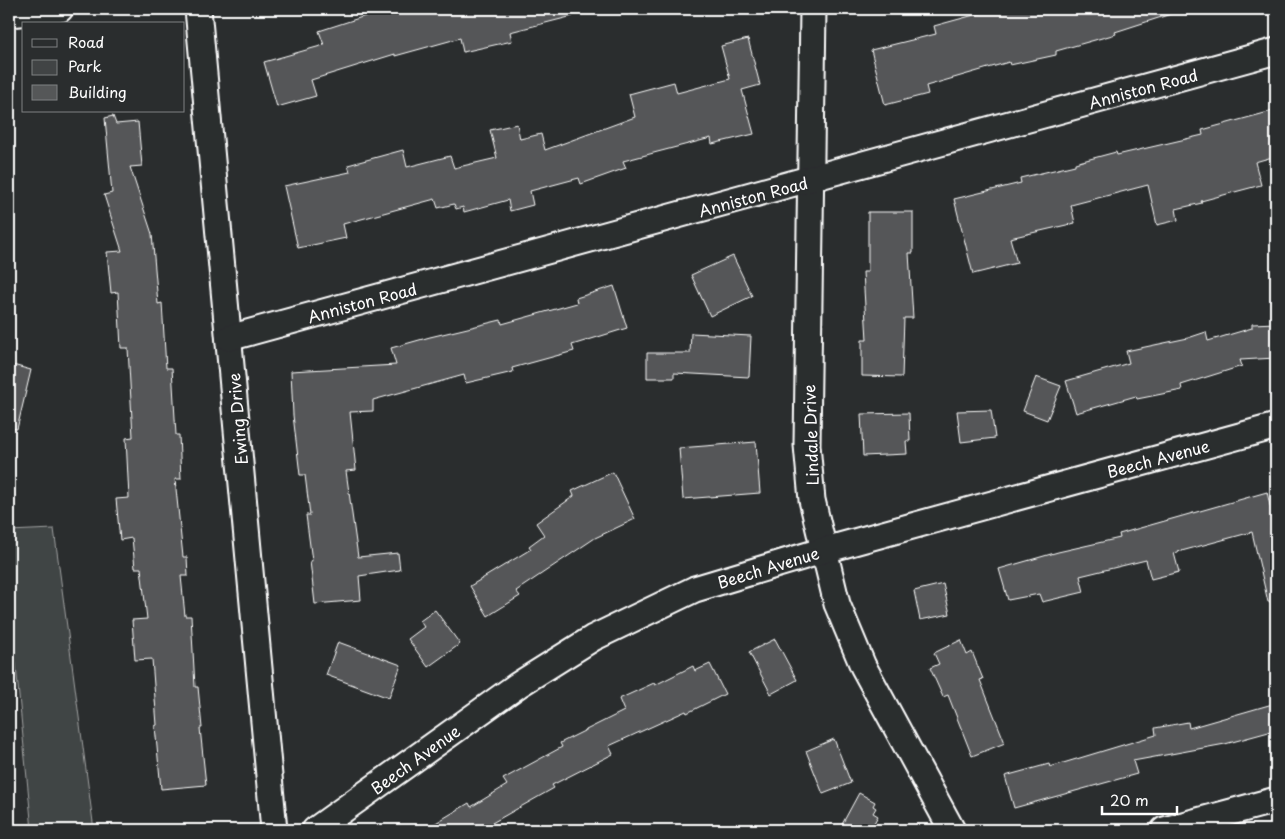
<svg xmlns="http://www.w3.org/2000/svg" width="1285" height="839" font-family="'Playpen Sans',sans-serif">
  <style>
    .green { fill: #414445; stroke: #a0a2a2 }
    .building { fill: #555758; stroke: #fff }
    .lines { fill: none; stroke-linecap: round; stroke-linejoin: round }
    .minor-casing { stroke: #fff; stroke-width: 29 }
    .minor { stroke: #2a2d2e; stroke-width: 25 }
    .labels { text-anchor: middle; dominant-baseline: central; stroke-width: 4; stroke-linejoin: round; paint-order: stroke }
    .street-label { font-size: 16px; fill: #fff; stroke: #2a2d2e }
  </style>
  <rect width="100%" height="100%" fill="#2a2d2e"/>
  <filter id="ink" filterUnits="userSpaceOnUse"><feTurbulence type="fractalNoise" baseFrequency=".02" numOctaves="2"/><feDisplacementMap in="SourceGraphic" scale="10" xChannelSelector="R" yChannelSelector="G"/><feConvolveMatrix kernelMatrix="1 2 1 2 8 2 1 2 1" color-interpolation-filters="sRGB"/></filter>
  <g filter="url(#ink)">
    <!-- green -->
    <polygon class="green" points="54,529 94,830 32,830 9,593 9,531"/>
    <!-- building -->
    <g class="building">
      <polygon points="387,9 572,9 573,16 510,32 512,41 463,52 460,38 395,56 395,54 311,80 316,96 277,107 264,62 324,45 319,31"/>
      <polygon points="996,9 1174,9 1174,13 1115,32 1116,34 1056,51 1056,55 1010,65 1009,62 926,86 928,94 885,105 871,50 936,34 934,26"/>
      <polygon points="748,39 760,85 742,90 754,134 712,144 711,138 623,161 626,168 581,184 579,178 530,191 533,205 510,211 508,200 464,212 463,207 456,209 454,204 438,208 435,199 343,224 346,238 298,248 284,186 350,172 348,165 403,150 407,167 450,156 454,168 497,158 490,130 517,124 520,139 541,134 545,150 635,117 629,94 674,82 677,93 730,79 721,46"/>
      <polygon points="1276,110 1276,156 1255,162 1261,185 1201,201 1202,203 1176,209 1178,220 1157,225 1148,185 1071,205 1075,223 1010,238 1017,263 973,274 954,199 1021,183 1020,178 1075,165 1075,163 1116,152 1117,155 1203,135 1202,130"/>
      <polygon points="113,116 116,124 138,122 142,166 130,167 152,234 158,304 162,303 166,368 172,368 176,435 179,435 181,479 175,479 183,557 187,557 188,576 181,576 185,616 191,616 195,687 198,687 202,728 200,728 206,785 161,789 155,726 157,725 152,659 135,660 132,620 147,619 141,568 135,568 132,538 120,540 116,499 129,498 126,438 133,437 128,348 121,348 118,292 111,293 107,252 122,251 104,195 112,193 105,118"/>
      <polygon points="868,212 913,212 913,253 909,253 913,318 904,318 902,377 862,376 862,340 867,340 863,272 868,272"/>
      <polygon points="733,256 752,296 710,316 691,275"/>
      <polygon points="614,286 627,328 572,345 574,351 512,368 513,372 466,383 464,375 373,400 373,411 350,412 356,470 346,471 358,557 398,553 400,570 359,576 361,600 315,604 310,561 312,561 306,515 310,515 305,475 300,475 293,415 291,371 396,365 391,348 430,337 501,320 502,324 577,303 576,298"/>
      <polygon points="1276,323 1276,358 1240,360 1242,366 1181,385 1182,390 1137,399 1136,396 1076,413 1066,381 1129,363 1126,351 1188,338 1206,332 1208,341 1252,328 1252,324"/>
      <polygon points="691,333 751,336 749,377 674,373 674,378 647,378 647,353 690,353"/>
      <polygon points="9,364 31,370 17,429 9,428"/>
      <polygon points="1036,377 1061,386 1047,420 1023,411"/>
      <polygon points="991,410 995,438 961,442 957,411"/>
      <polygon points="909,413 910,441 906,441 907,454 863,456 861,414"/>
      <polygon points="756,442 760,493 683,499 679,448"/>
      <polygon points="613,472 635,519 595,538 516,591 520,596 488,616 470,586 531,549 529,546 544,535 536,523 574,496 572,491"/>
      <polygon points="1267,492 1276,532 1276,601 1268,602 1252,532 1174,553 1179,572 1151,579 1146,560 1080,576 1084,592 1042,602 1039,594 1008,600 999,569 1058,552 1120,538 1119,534"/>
      <polygon points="943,584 950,614 920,620 914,591"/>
      <polygon points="435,610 460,644 428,667 408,639 424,627 420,621"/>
      <polygon points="775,639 797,680 771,694 749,652"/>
      <polygon points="961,640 967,655 972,652 983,679 980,680 1005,743 972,756 948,695 943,697 930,668 939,664 934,653"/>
      <polygon points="338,642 401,665 389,698 326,675"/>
      <polygon points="710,664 725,694 687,713 686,711 609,746 613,754 552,785 554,788 492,823 497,830 424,830 469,803 471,807 507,785 503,779 562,747 560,743 624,711 619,699 654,683 655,685 693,666 695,671"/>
      <polygon points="1276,703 1276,730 1225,744 1133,761 1137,774 1014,808 1005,776 1049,764 1050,767 1156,735 1155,728 1188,722 1189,728"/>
      <polygon points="834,739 851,783 823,794 806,751"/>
      <polygon points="859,793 875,802 873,806 876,808 873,813 878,816 870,830 839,830"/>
    </g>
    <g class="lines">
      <!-- minor casing -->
      <g class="minor-casing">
        <g id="minor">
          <polyline points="198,9 274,830"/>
          <polyline points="813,9 807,445 812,500 837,604 863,666 952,830"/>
          <polyline points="9,14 60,9"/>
          <polyline points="229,338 1276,51"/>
          <polyline points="315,830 518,685 593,638 695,589 825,550 1276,426"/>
          <polyline points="1164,830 1276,800"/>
        </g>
      </g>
      <!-- minor -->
      <use href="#minor" class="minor"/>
    </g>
  </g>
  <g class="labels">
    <!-- street labels -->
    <g class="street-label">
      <text transform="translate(1143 88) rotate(-15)">Anniston Road</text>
      <text transform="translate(753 196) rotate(-15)">Anniston Road</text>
      <text transform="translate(362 302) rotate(-15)">Anniston Road</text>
      <text transform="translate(237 419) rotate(-95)">Ewing Drive</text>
      <text transform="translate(810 435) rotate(-92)">Lindale Drive</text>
      <text transform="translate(1158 458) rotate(-15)">Beech Avenue</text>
      <text transform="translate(768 567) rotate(-17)">Beech Avenue</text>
      <text transform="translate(415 759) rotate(-36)">Beech Avenue</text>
    </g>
  </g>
  <!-- margin -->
  <rect width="1285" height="839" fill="none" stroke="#2a2d2e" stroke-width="30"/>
  <rect x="15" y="15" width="1255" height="809" fill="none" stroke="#fff" stroke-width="2" filter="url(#ink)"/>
  <!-- legend -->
  <rect x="22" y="22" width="162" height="90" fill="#2a2d2e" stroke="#7f8182"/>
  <rect x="32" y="39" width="25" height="8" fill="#2a2d2e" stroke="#7f8182"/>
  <text x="68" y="48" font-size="15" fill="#ffffff">Road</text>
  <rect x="32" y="60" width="25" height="15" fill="#414445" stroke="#7f8182"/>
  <text x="68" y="72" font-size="15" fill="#ffffff">Park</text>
  <rect x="32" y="85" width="25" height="15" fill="#555758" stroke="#7f8182"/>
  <text x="68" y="98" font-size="15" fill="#ffffff">Building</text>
  <!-- scale -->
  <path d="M1102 806v8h75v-8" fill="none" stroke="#ffffff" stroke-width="2.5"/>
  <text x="1110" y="806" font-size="15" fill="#ffffff" stroke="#2a2d2e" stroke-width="4" paint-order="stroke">20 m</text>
</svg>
